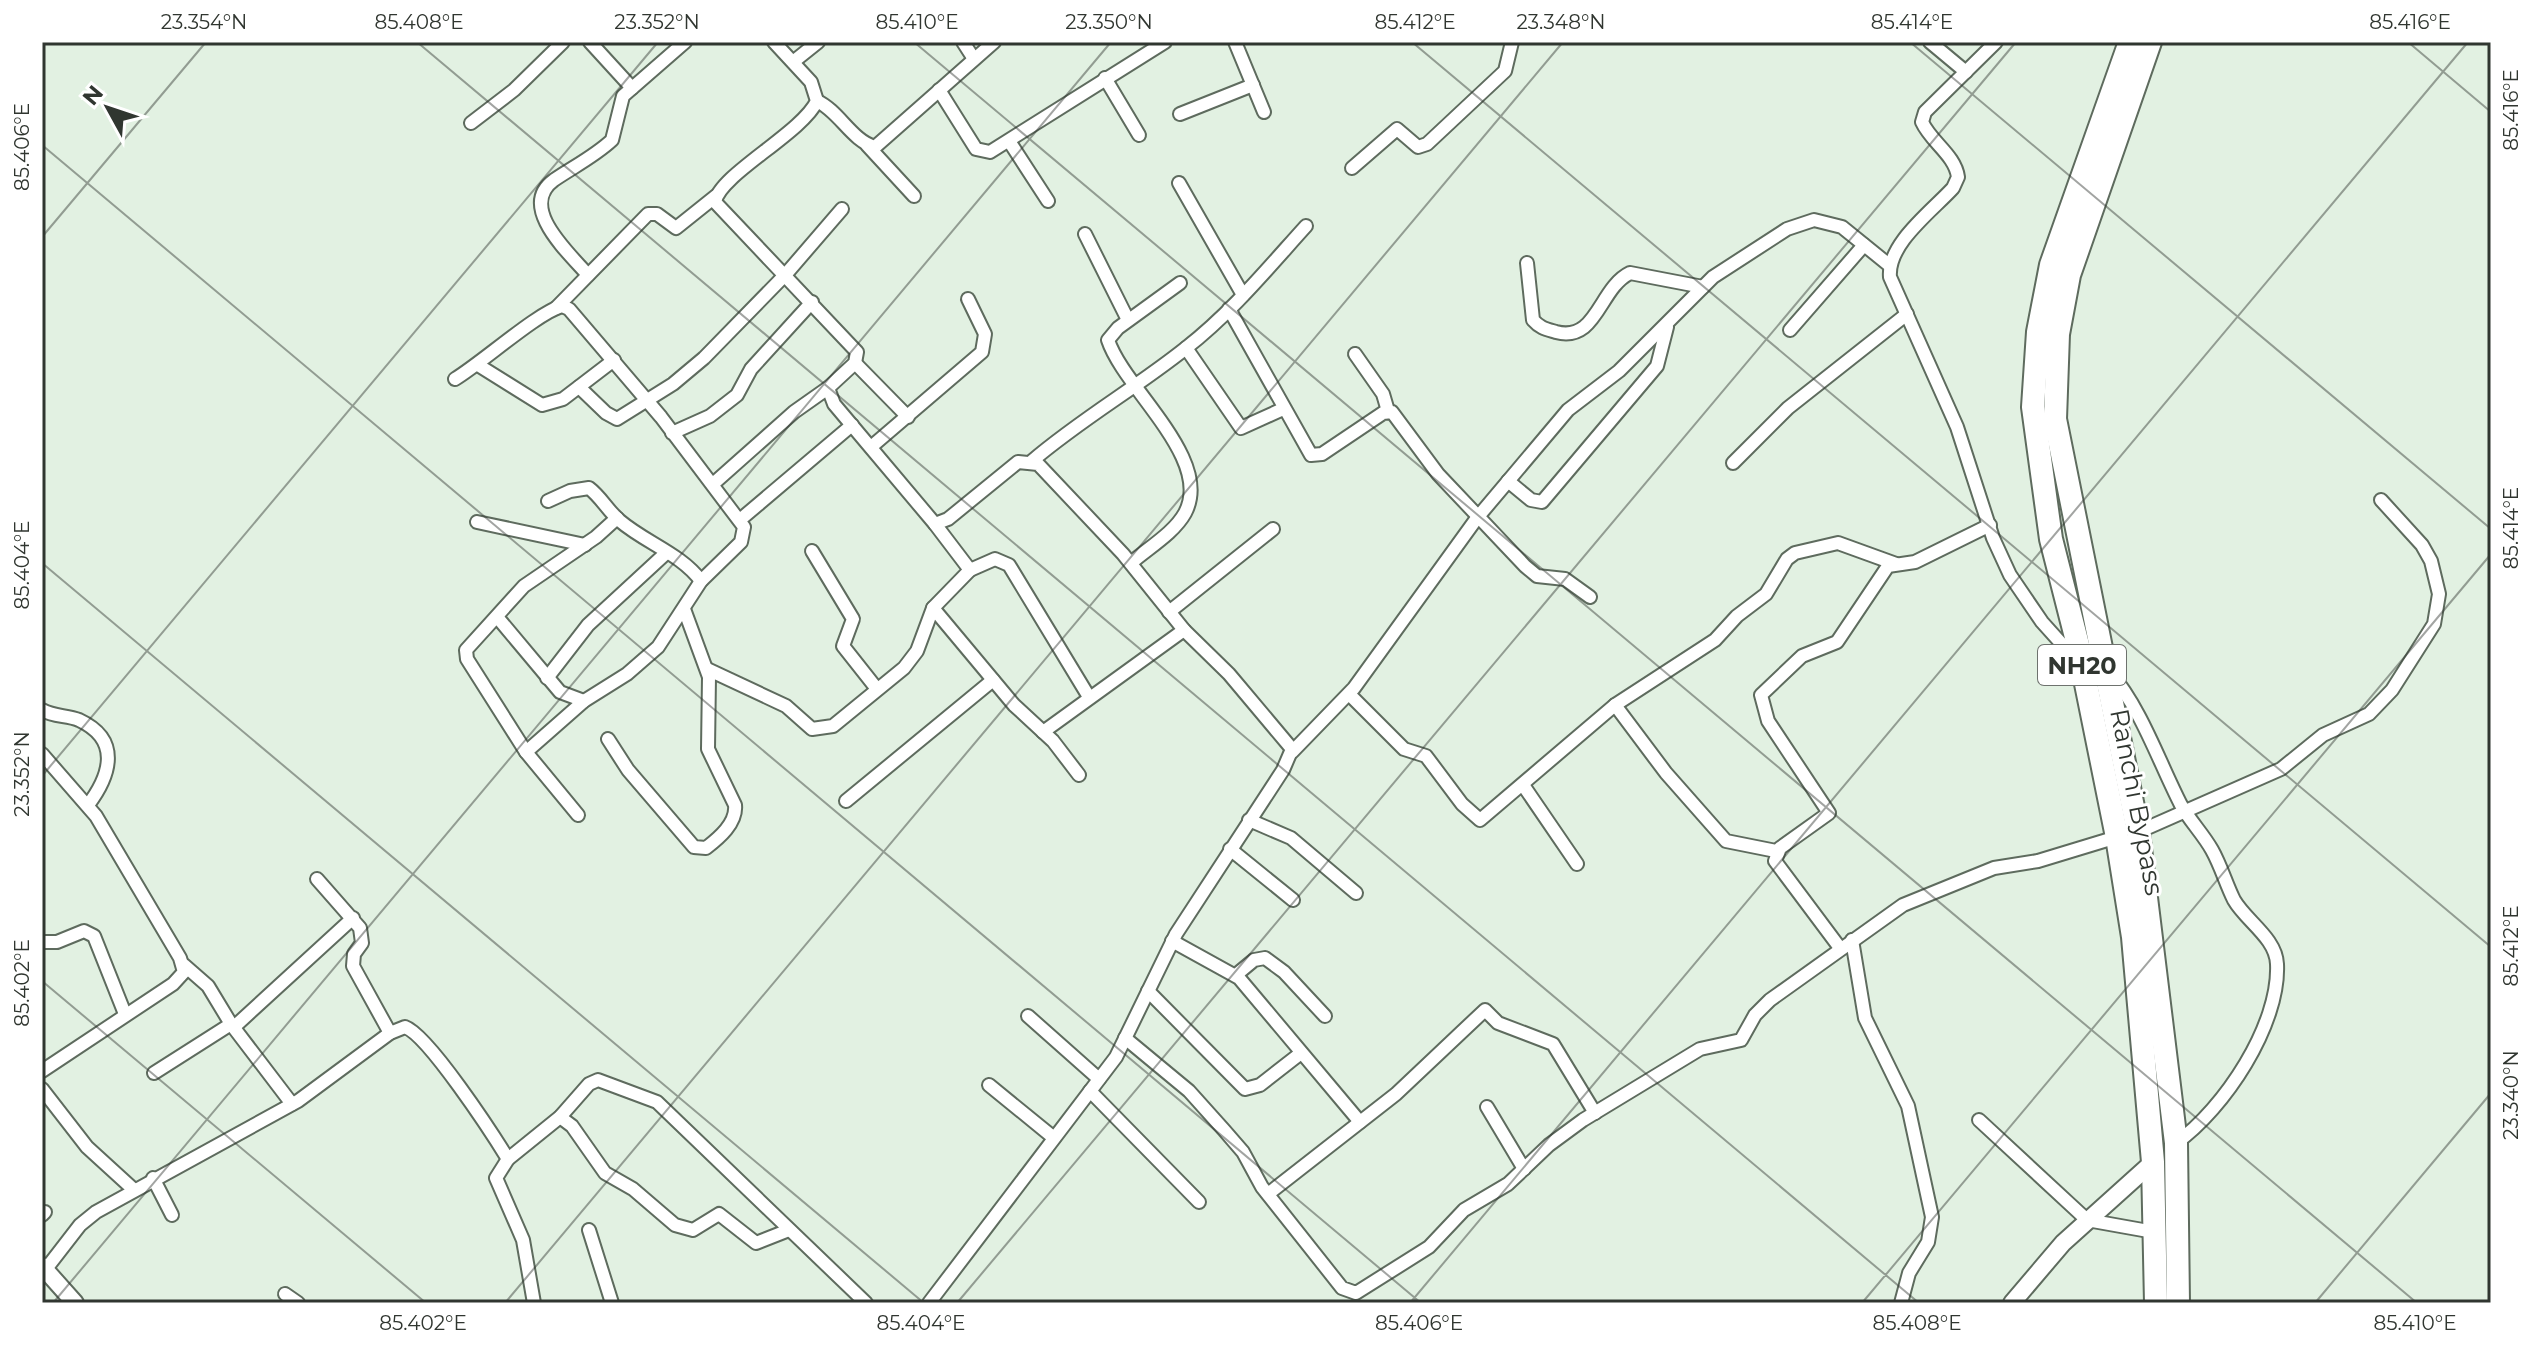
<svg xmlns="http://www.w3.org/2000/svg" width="2533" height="1345" font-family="Montserrat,sans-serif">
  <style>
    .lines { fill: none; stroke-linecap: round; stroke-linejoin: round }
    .street-casing { stroke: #5e6b5e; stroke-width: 16 }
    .secondary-casing { stroke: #5e6b5e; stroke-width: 20 }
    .highway-casing { stroke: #5e6b5e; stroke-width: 26 }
    .street { stroke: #fff; stroke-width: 12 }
    .secondary { stroke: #fff; stroke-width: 16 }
    .highway { stroke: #fff; stroke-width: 22 }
    .ticks { fill: none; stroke: #303630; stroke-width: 2; stroke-opacity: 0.45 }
    .labels { text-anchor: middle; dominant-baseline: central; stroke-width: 6; stroke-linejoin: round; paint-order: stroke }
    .shield { fill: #fff; stroke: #6e726e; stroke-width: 2 }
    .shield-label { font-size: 24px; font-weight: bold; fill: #303630 }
    .street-label { font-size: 26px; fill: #303630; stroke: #fff }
    .neatline { fill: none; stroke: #303630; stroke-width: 3 }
    .ticks-label { font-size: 20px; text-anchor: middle; fill: #303630 }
  </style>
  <rect width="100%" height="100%" fill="#e2f1e2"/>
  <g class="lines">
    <!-- street casing -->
    <g class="street-casing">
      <g id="street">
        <polyline points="590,42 632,88"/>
        <path d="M774,42L811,82L817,101C802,133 719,175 715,202L857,352L855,363L828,388L834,404L935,524L948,519L1018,462L1038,464L1123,554L1184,630L1229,674L1292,749L1283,770L1176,934L1116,1057L929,1303"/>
        <polyline points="963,42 974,59"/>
        <polyline points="1235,42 1264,112"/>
        <polyline points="1930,42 1966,72"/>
        <path d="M1996,42L1925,112L1922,122C1931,142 1955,155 1958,177L1953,188C1932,211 1887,244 1890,277L1957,427L1993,538L2010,575L2042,622L2078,662"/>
        <polyline points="793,62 818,42"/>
        <polyline points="1105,78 1139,135"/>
        <polyline points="939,90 976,149 990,152 1165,42"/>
        <path d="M817,101C839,111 852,141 875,147L994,42"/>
        <polyline points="1180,114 1253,85"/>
        <polyline points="471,123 514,90 563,42"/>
        <polyline points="1009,141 1048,201"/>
        <polyline points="867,145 914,196"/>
        <polyline points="1352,168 1397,129 1418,147 1427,144 1505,71 1512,42"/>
        <polyline points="1179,183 1243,295"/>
        <polyline points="1085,234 1128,320"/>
        <path d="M1527,263L1533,320C1540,328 1546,329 1556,332C1597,343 1599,288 1630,273L1703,287"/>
        <path d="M588,275C569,253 517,207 554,180C573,167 595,156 612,140L623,96L685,42"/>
        <polyline points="556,308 648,214 657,214 676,228 716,196"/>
        <polyline points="1229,309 1311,455 1322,454 1383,413 1392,412 1438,474 1525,566 1537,576 1565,579 1590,597"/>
        <polyline points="1790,330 1864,245"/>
        <polyline points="1186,348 1241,428 1283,409"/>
        <polyline points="1355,354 1383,394 1388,411"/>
        <polyline points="855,363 908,417"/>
        <polyline points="478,365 542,405 563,399 614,360"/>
        <path d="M455,379C483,362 537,313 562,306L569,309L661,417L744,527L741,542L701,581L658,647L627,674L584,701L526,752"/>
        <polyline points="579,387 606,413 617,419 673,384 704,358 786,274 842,209"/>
        <polyline points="672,433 710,416 737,395 751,369 812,302"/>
        <polyline points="871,447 982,352 985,334 968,299"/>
        <path d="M1032,461C1081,419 1136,388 1186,348C1231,313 1268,268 1306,226"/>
        <polyline points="1733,463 1788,408 1907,314"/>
        <polyline points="1508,481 1531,500 1542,502 1657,366 1667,327"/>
        <polyline points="713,484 794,412 828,388"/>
        <path d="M548,501L570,491L589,488C601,497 608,511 620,521C646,543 681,554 701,581"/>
        <polyline points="741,519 852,425"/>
        <polyline points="477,522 585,545"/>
        <polyline points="812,551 853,619 843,646 877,689"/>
        <path d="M1131,563C1148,548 1174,533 1185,513C1214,459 1124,389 1108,340L1118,328L1180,283"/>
        <polyline points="970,570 995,559 1009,565 1089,697"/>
        <polyline points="933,608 1014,705 1053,741 1079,775"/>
        <polyline points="1169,612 1273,529"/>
        <polyline points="498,618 560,692 584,701"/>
        <polyline points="707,669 786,706 812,729 833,726 904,668 917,651 933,608 970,570 935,524"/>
        <path d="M2109,671C2142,710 2158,760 2181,805C2190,821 2203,834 2212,850C2221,866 2226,884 2234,900C2246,921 2276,938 2277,964C2280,1025 2224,1109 2176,1143"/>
        <polyline points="547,678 588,625 665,554"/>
        <polyline points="1349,694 1404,749 1426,756 1462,804 1480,820 1615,705 1715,640 1737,616 1766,594 1787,559 1795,553 1838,543 1896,564"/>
        <polyline points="1615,705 1666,773 1726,841 1776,851"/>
        <path d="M42,710C54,717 67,715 79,720C122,740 110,776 88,805"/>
        <polyline points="1043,732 1184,630"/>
        <path d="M608,739L628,770L694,847L706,848C719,838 737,823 735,805L708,749L709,677L684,609"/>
        <polyline points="1292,752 1354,688 1477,518 1568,410 1619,371 1713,277 1787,229 1814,220 1842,227 1889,265"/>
        <polyline points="42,754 96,816 180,958 184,972 173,984 42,1071"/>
        <polyline points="1523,785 1577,864"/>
        <polyline points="846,801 993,680"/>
        <polyline points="578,815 526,752 467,659 466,650 524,586 596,537 617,518"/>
        <polyline points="1249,820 1291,838 1356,893"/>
        <polyline points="2138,832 2281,769 2323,735 2369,714 2392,690 2434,624 2439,594 2431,561 2422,545 2381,500"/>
        <polyline points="1230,849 1293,900"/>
        <polyline points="317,879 360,928 362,943 354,954 353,966 390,1033"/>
        <polyline points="1852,940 1865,1018 1908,1106 1932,1217 1928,1242 1909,1273 1901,1303"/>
        <polyline points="1172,941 1239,978 1360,1122"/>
        <polyline points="42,942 57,942 84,931 94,936 125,1014"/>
        <polyline points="1840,948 1775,861 1780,848 1829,813 1768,721 1761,695 1802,656 1837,642 1888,566 1915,562 1990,525"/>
        <polyline points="184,965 208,986 231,1024 292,1104"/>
        <polyline points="1236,975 1254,960 1265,958 1284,972 1325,1016"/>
        <polyline points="1148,991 1245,1089 1260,1085 1301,1053"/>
        <polyline points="1028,1016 1099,1079"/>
        <polyline points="234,1027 353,918"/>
        <polyline points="1125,1038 1189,1091 1224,1130 1243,1152 1262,1187 1342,1288 1356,1293 1429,1247 1464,1210 1508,1184 1549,1145 1583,1120 1700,1049 1741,1040 1755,1015 1770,1000 1903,905 1994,868 2038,861 2117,837"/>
        <polyline points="154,1073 231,1024"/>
        <polyline points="989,1085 1054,1138"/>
        <polyline points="42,1089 87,1147 133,1189"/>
        <polyline points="1090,1091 1199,1202"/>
        <polyline points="1487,1107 1524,1169"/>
        <polyline points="560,1117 572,1126 605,1173 633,1189 675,1225 693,1230 719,1214 756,1243 789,1230"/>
        <polyline points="1979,1120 2087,1220 2154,1232"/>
        <polyline points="153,1178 172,1215"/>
        <polyline points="1268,1194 1396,1094 1485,1010 1498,1023 1553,1044 1595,1113"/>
        <polyline points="42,1215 45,1212"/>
        <polyline points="589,1230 612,1303"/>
        <path d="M46,1269L80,1225L96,1212L298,1101L390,1033L405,1027C428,1035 492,1133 508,1159"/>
        <polyline points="285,1294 298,1303"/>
        <polyline points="534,1303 523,1240 496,1178 508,1159 560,1117 589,1084 598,1080 657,1102 866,1303"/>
      </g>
    </g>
    <!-- secondary casing -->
    <g class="secondary-casing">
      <g id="secondary">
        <polyline points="42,1266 75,1303"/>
        <polyline points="2012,1303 2063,1243 2153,1162"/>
      </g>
    </g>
    <!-- highway casing -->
    <g class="highway-casing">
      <g id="highway">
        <polyline points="2130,42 2051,265 2038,332 2033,407 2051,539 2079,649 2117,837 2133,937 2153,1162 2156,1303"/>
        <polyline points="2150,42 2069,275 2058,334 2055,419 2138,832 2176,1143 2178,1303"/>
      </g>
    </g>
    <!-- street -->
    <use href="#street" class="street"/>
    <!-- secondary -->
    <use href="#secondary" class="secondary"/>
    <!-- highway -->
    <use href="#highway" class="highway"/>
  </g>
  <!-- ticks -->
  <path class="ticks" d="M417,42L1919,1303M914,42L2417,1303M1412,42L2491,947M1910,42L2491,529M2408,42L2491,112M42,145L1421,1303M42,237L206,42M42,563L924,1303M42,776L658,42M42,981L426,1303M53,1303L1111,42M505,1303L1563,42M957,1303L2016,42M1410,1303L2468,42M1862,1303L2491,554M2315,1303L2491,1093"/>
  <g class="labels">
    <!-- shield labels -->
    <rect class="shield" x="2038" y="645" width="88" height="40" rx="6"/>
    <g class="shield-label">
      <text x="2082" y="665">NH20</text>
    </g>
    <!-- street labels -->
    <g class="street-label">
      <text transform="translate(2137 802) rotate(79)">Ranchi Bypass</text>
    </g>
  </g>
  <!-- border -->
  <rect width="2533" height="1345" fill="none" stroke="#ffffff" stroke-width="88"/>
  <!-- north arrow -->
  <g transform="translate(108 108) rotate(310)" stroke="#ffffff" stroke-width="6" paint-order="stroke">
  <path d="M0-6L14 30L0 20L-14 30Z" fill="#303630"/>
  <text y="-12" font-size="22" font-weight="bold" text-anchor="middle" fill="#303630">N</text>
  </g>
  <rect x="44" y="44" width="2445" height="1257" class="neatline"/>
  <g class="ticks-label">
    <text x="204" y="29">23.354°N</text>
    <text x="419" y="29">85.408°E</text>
    <text x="657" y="29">23.352°N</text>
    <text x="917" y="29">85.410°E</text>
    <text x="1109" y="29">23.350°N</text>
    <text x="1415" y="29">85.412°E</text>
    <text x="1561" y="29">23.348°N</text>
    <text x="1912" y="29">85.414°E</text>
    <text x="2410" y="29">85.416°E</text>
    <text transform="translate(2511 110) rotate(-90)" y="7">85.416°E</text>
    <text transform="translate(22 147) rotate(-90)" y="7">85.406°E</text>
    <text transform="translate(2511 528) rotate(-90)" y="7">85.414°E</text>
    <text transform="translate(22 565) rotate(-90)" y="7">85.404°E</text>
    <text transform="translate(22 774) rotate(-90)" y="7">23.352°N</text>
    <text transform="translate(2511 946) rotate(-90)" y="7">85.412°E</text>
    <text transform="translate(22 983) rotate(-90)" y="7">85.402°E</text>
    <text transform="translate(2511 1095) rotate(-90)" y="7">23.340°N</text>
    <text x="423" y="1330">85.402°E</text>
    <text x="921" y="1330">85.404°E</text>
    <text x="1419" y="1330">85.406°E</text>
    <text x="1917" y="1330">85.408°E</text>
    <text x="2415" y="1330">85.410°E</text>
  </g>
</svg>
